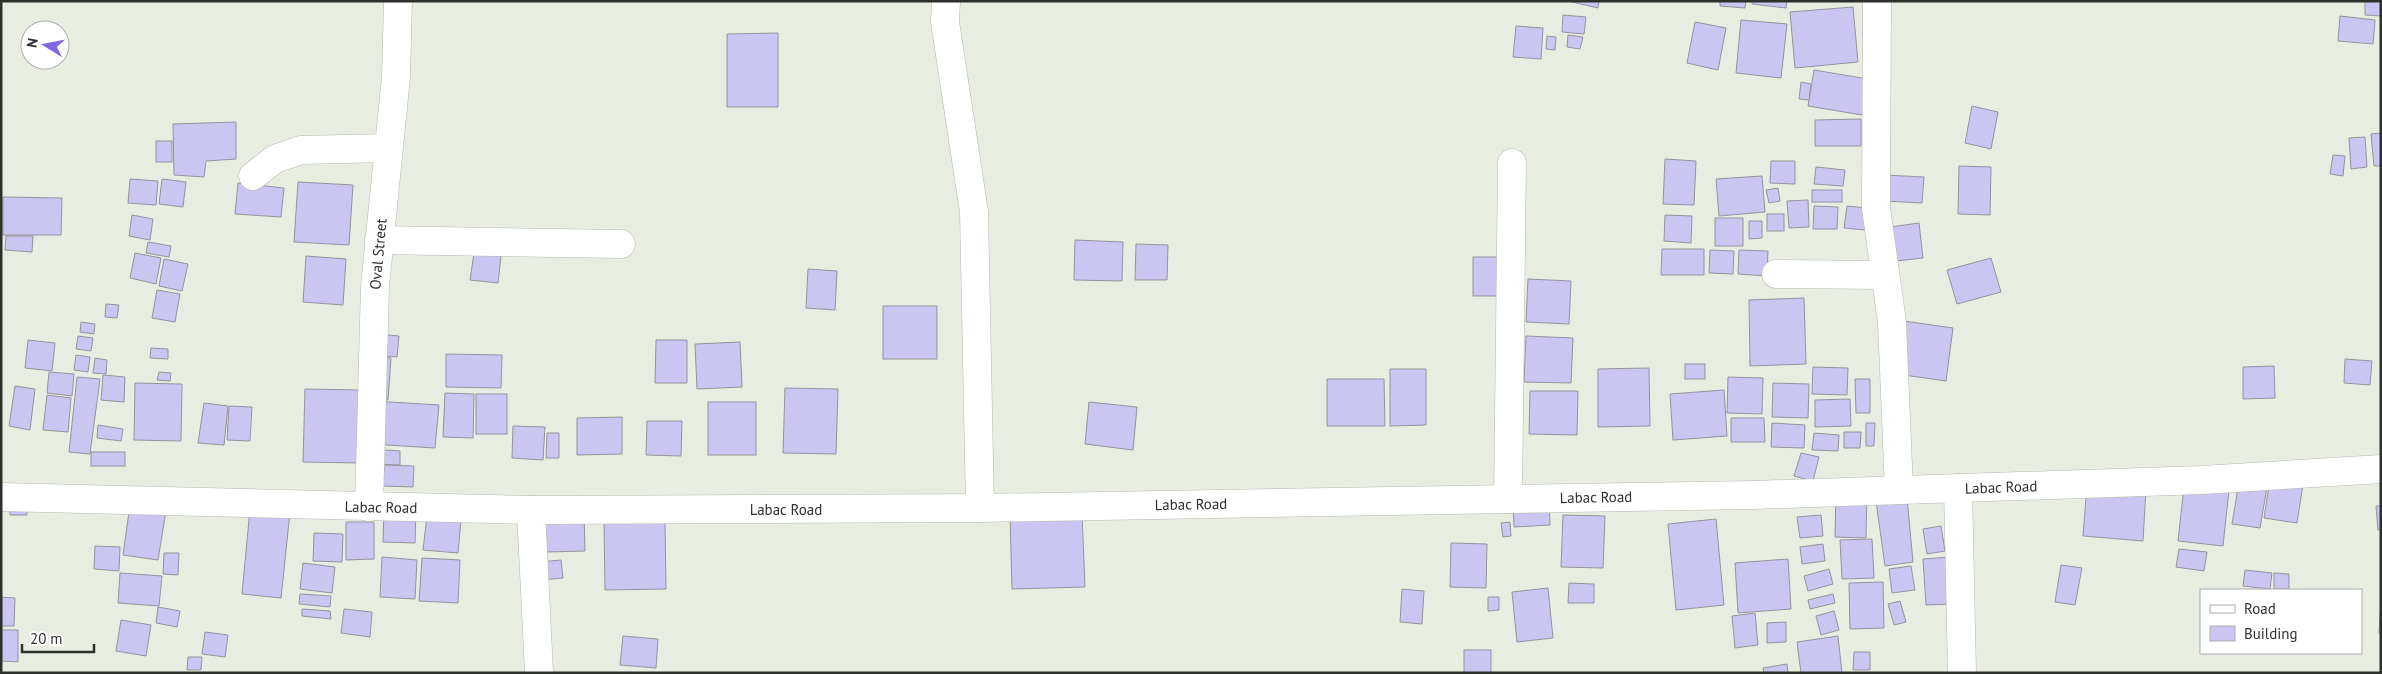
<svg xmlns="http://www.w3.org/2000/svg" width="2382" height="674" font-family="'PT Sans',sans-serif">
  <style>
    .building { fill: #cbc5f2; stroke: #94939d }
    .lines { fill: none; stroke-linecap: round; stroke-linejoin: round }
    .minor-casing { stroke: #b4b8ae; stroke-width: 29 }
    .minor { stroke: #fff; stroke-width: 28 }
    .labels { text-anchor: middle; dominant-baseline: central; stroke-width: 4.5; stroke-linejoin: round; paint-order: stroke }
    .street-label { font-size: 15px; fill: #2e302c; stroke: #fff }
  </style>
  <rect width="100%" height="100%" fill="#e8ede2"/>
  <!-- building -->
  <g class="building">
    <polygon points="1568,1 1599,1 1598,8"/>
    <polygon points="1720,1 1746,1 1745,8 1720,6"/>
    <polygon points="1752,1 1787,1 1786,8 1752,4"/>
    <polygon points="2365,1 2381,1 2381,16 2365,15"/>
    <polygon points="1853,7 1858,62 1795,68 1790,12"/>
    <polygon points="1563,15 1586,17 1584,34 1562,32"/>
    <polygon points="2340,16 2375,20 2373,44 2338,41"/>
    <polygon points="1741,20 1787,24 1781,78 1736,73"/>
    <polygon points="1695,22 1726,28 1718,70 1687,63"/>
    <polygon points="1516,26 1543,28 1541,59 1513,57"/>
    <polygon points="778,33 778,107 727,107 727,34"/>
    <polygon points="1568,35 1583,37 1580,49 1567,47"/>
    <polygon points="1547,36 1556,37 1555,50 1546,49"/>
    <polygon points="1814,70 1868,79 1862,115 1808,106"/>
    <polygon points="1801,82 1811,84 1809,100 1799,99"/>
    <polygon points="1972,106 1998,112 1991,149 1965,143"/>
    <polygon points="1861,119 1861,146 1815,146 1815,120"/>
    <polygon points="236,122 236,159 206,161 204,177 174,175 173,124"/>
    <polygon points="2381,133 2381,166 2374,166 2371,134"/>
    <polygon points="2365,137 2367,167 2351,169 2349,138"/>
    <rect x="156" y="141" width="16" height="21"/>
    <polygon points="2333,155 2345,156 2343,176 2330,174"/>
    <polygon points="1665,159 1696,161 1694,205 1663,204"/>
    <polygon points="1771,161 1795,161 1795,184 1770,183"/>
    <polygon points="1959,166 1991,167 1990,215 1958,214"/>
    <polygon points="1816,167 1845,170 1843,186 1814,184"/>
    <polygon points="1885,175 1924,177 1922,203 1883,201"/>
    <polygon points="1762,176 1765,212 1719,216 1716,179"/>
    <polygon points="130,179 158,181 156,205 128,203"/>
    <polygon points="162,179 186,182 183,207 159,204"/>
    <polygon points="298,182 353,185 349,245 294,242"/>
    <polygon points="238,183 284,188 281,217 235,214"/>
    <polygon points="1778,188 1780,201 1769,203 1766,190"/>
    <rect x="1812" y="190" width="30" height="12"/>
    <polygon points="3,197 62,198 61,235 3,235"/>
    <polygon points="1808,200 1809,227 1789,228 1787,201"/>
    <polygon points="1814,206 1838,207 1837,229 1813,229"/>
    <polygon points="1847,206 1867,208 1865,230 1844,228"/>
    <rect x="1767" y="214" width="17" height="17"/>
    <polygon points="132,215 153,219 150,240 129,236"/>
    <polygon points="1665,215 1692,216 1691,243 1664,241"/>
    <rect x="1715" y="218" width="28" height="28"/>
    <polygon points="1749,221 1762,221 1762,238 1749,239"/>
    <polygon points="1919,223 1923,258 1887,262 1883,228"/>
    <polygon points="6,236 33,236 32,252 5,250"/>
    <polygon points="1075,240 1123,242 1122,281 1074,280"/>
    <polygon points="148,242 171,246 169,257 146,253"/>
    <polygon points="1136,244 1168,245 1167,280 1135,280"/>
    <polygon points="1662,249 1704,249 1704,275 1661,275"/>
    <polygon points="1710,250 1734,251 1733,274 1709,273"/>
    <polygon points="1739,250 1768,251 1767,276 1738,274"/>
    <polygon points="135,253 161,258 156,284 130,278"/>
    <polygon points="474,253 501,256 498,283 470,280"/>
    <polygon points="306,256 346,259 343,305 303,302"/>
    <rect x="1473" y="257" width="29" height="39"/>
    <polygon points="1991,258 2001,292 1957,304 1947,270"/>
    <polygon points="164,259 188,264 182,291 159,286"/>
    <polygon points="808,269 837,271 835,310 806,308"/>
    <polygon points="1528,279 1571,281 1569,324 1526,322"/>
    <polygon points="157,290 180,294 175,322 152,318"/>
    <polygon points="1804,298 1806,364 1750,366 1749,300"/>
    <polygon points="106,304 119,305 117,318 105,317"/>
    <rect x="883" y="306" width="54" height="53"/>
    <polygon points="1904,321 1953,328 1946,381 1897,374"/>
    <polygon points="81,322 95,324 94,334 80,332"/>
    <polygon points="377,334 399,336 397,357 375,355"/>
    <polygon points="78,336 93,338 91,351 76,349"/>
    <polygon points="1526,336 1573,338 1571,383 1524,382"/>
    <polygon points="28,340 55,343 52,371 25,368"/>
    <polygon points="656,340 687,340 687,383 655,383"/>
    <polygon points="740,342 742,387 697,389 695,344"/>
    <polygon points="151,348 168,349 168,359 150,358"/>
    <polygon points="446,354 502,355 501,388 446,387"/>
    <polygon points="76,355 90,357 88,372 74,370"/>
    <polygon points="376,357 391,358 388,400 373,399"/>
    <polygon points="95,358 107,360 106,374 93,373"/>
    <polygon points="2345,359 2372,361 2370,385 2344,383"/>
    <rect x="1685" y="364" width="20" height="15"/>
    <polygon points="2274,366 2275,398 2243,399 2243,367"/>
    <polygon points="1813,367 1848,368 1847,395 1812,394"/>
    <polygon points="1649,368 1650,426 1598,427 1598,369"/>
    <polygon points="1390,369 1426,369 1426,425 1390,426"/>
    <polygon points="49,372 74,374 72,396 47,393"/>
    <polygon points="159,372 171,373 170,381 157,380"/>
    <polygon points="103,375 125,377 124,402 101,400"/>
    <polygon points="77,377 100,379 90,454 69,452"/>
    <polygon points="1728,377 1763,378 1762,414 1727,413"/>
    <polygon points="1327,379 1384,379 1385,426 1327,426"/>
    <polygon points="1855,379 1870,379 1870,413 1856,413"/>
    <polygon points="135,383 182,384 181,441 134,440"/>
    <polygon points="1773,383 1809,384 1808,418 1772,417"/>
    <polygon points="15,386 35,389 30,430 9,426"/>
    <polygon points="785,388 838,389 836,454 783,453"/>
    <polygon points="305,389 360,390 358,463 303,462"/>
    <polygon points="1724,390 1727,436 1673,440 1670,394"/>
    <polygon points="1530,391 1578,391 1577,435 1529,434"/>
    <polygon points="445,393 474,394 473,438 443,437"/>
    <rect x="476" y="394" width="31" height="40"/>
    <polygon points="47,395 71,398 68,432 43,430"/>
    <polygon points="1850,399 1851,426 1815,427 1815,400"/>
    <polygon points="374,401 439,405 435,448 371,444"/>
    <rect x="708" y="402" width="48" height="53"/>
    <polygon points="1089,402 1137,407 1133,450 1085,444"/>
    <polygon points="204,403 228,406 224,445 198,443"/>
    <polygon points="229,406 252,407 250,441 227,440"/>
    <polygon points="622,417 622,454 577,455 577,418"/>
    <polygon points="1731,418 1764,418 1765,442 1731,442"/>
    <polygon points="647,421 682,421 681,456 646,455"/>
    <polygon points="1772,423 1805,425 1804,448 1771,447"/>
    <polygon points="1866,423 1875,423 1874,446 1866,446"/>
    <polygon points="98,425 123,429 121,441 97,438"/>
    <polygon points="513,426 545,427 543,460 512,458"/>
    <polygon points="1844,432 1861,432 1860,448 1844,448"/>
    <polygon points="547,433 559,433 559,458 546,458"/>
    <polygon points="1814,433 1839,435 1838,451 1812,450"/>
    <polygon points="372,449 400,451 400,465 371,464"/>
    <rect x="91" y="452" width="34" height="14"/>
    <polygon points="1801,453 1819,457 1813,481 1794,476"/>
    <polygon points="384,465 414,466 413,487 383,486"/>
    <polygon points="2270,479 2303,484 2297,523 2264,518"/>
    <polygon points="2239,482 2267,487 2260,528 2232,524"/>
    <polygon points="2087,485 2146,489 2143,541 2083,536"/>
    <polygon points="2184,486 2229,490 2223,546 2178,541"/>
    <polygon points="1836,492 1867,493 1866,538 1835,537"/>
    <polygon points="1875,494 1907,498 1913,562 1885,566"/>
    <polygon points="9,500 27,500 27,515 10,515"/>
    <polygon points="1549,501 1550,525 1514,527 1513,502"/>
    <polygon points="130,505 166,511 158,560 123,555"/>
    <polygon points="2376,506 2381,506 2381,530 2378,530"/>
    <polygon points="384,508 416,510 415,543 383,542"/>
    <polygon points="250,509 290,512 281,598 242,594"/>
    <polygon points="584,514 585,551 546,552 545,515"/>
    <polygon points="1082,514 1085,587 1012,589 1010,515"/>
    <polygon points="1563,515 1605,516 1603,568 1561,567"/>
    <polygon points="1821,515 1823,536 1800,538 1797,517"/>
    <polygon points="427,516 461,520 458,553 423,550"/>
    <polygon points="1716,519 1724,605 1676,610 1668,524"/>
    <polygon points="346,522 374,522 374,559 346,560"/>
    <polygon points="665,522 666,589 605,590 604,523"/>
    <polygon points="1510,522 1511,536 1503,537 1501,523"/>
    <polygon points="1941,526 1945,551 1927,554 1923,529"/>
    <polygon points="314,533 343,534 342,562 313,561"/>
    <polygon points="1872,539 1874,578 1842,579 1840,540"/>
    <polygon points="1451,543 1487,544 1486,588 1450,587"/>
    <polygon points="1823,544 1825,561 1802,564 1800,547"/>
    <polygon points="95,546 120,547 119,571 94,569"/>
    <polygon points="2179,549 2207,552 2204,571 2176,567"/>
    <polygon points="164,553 179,553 178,575 163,574"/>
    <polygon points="382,557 417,560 415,599 380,597"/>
    <polygon points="1951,557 1953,604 1926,605 1923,559"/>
    <polygon points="422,558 460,560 458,603 419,601"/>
    <polygon points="1788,559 1791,609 1738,613 1735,563"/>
    <polygon points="561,560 563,578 541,580 539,562"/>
    <polygon points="303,563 335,567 332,593 300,589"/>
    <polygon points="2061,565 2082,568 2075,605 2055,602"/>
    <polygon points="1911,566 1915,590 1892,593 1889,569"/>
    <polygon points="1829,569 1833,584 1808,591 1804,576"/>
    <polygon points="2245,570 2272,573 2270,589 2243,586"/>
    <polygon points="120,573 162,576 159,606 118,603"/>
    <polygon points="2274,573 2289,574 2289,589 2274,589"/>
    <polygon points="1883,582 1884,628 1850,629 1849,583"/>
    <polygon points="1569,583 1594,584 1594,603 1568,603"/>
    <polygon points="1548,588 1553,638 1517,642 1512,592"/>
    <polygon points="1402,589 1424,591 1422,624 1400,622"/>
    <polygon points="300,594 331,596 330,607 299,604"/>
    <polygon points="1833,594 1835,603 1810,609 1808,600"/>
    <polygon points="1,597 15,598 14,626 1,626"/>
    <polygon points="1488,597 1499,597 1499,610 1488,611"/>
    <polygon points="1900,601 1906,622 1894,625 1888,604"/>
    <polygon points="2381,602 2381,633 2379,633"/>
    <polygon points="158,607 180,611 177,627 156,623"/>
    <polygon points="302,609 330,611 331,619 302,616"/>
    <polygon points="344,609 372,612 370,637 341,633"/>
    <polygon points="1834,611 1839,630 1821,635 1816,616"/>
    <polygon points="1755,613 1758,645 1735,648 1732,616"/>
    <polygon points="121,620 151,625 146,656 116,651"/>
    <polygon points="1786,622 1786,642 1767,643 1767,623"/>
    <polygon points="1,630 18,630 18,662 1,661"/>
    <polygon points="205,632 228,635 225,657 202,654"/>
    <polygon points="623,636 658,639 656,668 620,665"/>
    <polygon points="1838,636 1842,673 1801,673 1797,642"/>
    <rect x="1464" y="650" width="27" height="23"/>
    <polygon points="1854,652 1870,652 1870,670 1853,670"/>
    <polygon points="188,657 202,657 201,670 187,670"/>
    <polygon points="1787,664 1788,673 1764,673 1763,668"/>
  </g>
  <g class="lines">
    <!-- minor casing -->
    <g class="minor-casing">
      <g id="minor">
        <polyline points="946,1 945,22 974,212 980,508"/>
        <polyline points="1877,1 1876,208 1892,322 1899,490"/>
        <polyline points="253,176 275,159 301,150 388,148"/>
        <polyline points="379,240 621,244"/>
        <polyline points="1776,274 1885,275"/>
        <polyline points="1958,488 1962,673"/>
        <polyline points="1,497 531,510 980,508 1753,495 2202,480 2381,469"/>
        <polyline points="1508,499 1512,163"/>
        <polyline points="369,507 375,286 396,77 398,1"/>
        <polyline points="531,510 539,673"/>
      </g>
    </g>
    <!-- minor -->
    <use href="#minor" class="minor"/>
  </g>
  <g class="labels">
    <!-- street labels -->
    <g class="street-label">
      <text transform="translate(378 254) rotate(-85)">Oval Street</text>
      <text transform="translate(2001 487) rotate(-2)">Labac Road</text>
      <text transform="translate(1596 497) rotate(-1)">Labac Road</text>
      <text transform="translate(1191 504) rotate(-1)">Labac Road</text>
      <text transform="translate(381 507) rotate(1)">Labac Road</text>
      <text x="786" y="509">Labac Road</text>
    </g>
  </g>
  <!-- border -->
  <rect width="2382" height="674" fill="none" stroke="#2e302c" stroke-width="5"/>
  <!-- legend -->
  <rect x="2200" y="589" width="162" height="65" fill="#ffffff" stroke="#abacab"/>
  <rect x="2210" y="605" width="25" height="8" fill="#ffffff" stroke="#abacab"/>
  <text x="2244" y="614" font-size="15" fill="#2e302c">Road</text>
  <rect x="2210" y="626" width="25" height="15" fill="#cbc5f2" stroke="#abacab"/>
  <text x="2244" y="639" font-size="15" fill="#2e302c">Building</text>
  <!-- north arrow -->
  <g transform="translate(45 45) rotate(280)"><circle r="24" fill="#ffffff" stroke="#abacab"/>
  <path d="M0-4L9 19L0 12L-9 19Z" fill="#8366e1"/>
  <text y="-8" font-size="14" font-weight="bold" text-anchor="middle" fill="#2e302c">N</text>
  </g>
  <!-- scale -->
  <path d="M22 644v8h72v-8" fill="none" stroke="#2e302c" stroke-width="2.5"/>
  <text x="30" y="644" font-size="15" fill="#2e302c" stroke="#ffffff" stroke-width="4" paint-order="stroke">20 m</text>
</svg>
